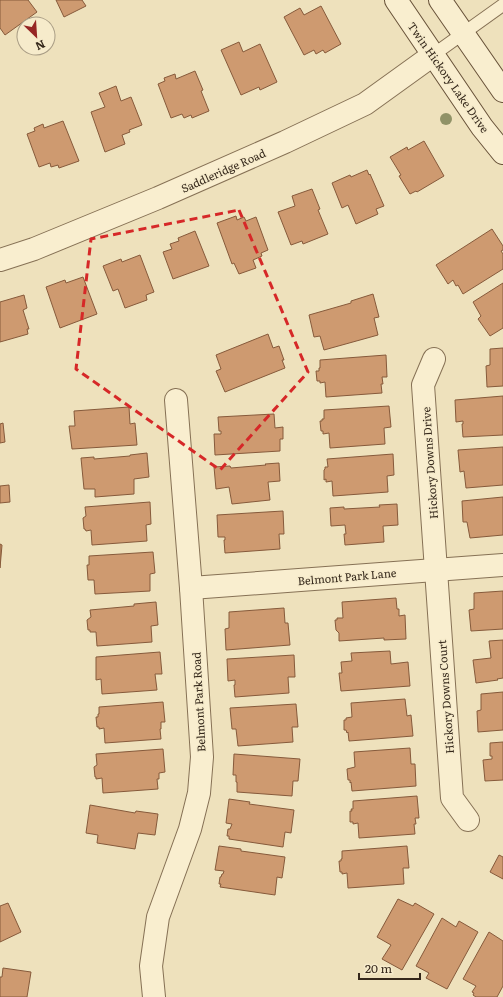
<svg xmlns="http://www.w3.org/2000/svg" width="503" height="997" font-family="Literata,serif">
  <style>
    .building { fill: #ce9a70; stroke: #865a3b }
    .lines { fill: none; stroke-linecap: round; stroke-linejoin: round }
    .lane-casing { stroke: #867155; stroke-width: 14 }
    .street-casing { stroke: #867155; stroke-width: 24 }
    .secondary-casing { stroke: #685239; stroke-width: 24 }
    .lane { stroke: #f9eecf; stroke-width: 12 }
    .street { stroke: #f9eecf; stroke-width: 22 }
    .secondary { stroke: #f9eecf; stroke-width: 22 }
    .tree { fill: #909267 }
    .marked { fill: none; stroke: #d62828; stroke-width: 3; stroke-dasharray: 8 5; stroke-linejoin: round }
    .labels { text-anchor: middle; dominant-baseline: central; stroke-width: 3; stroke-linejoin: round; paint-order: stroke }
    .street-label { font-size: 11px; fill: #35281b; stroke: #f6ebcb }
  </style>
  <rect width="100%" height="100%" fill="#eee1bc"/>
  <!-- building -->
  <g class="building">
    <polygon points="0,0 28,0 37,12 5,35 0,28"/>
    <polygon points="56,0 82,0 86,6 64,17"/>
    <polygon points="321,6 341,44 325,53 323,50 316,54 314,50 304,55 284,17 300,8 304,15"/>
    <polygon points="239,42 243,52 260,44 277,82 260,90 259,87 241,95 221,50"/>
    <polygon points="195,71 203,90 201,91 209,111 192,118 191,115 184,118 182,114 171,118 158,84 165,81 164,78 175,74 176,79"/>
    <polygon points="116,86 121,101 131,97 142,125 129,130 130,132 122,135 125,144 105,152 91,112 105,107 99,93"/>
    <polygon points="63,121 79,161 59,168 58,165 51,167 50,163 39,167 27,134 35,131 34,128 43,124 44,128"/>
    <polygon points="424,141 444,176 417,192 416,191 410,194 399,176 401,175 390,157 407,147 408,150"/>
    <polygon points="367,170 369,175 370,174 384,206 376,209 378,214 356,224 348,205 342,208 332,183 350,175 351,177"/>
    <polygon points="312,189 320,209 318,210 328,234 303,244 302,241 291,245 278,212 295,206 292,196"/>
    <polygon points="236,216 237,220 244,217 246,221 256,217 268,250 261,253 262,256 253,260 256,268 239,274 234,263 232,264 217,223"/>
    <polygon points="492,229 503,246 503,250 501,251 503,254 503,269 463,294 458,285 456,286 453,280 448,284 436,265"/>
    <polygon points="195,231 209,266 173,279 163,252 172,249 170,244 179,241 178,238"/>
    <polygon points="140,255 154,292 146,295 147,300 125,308 118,289 113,291 103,266 121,259 122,262"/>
    <polygon points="83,277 97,314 60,328 46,287 65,280 66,283"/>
    <polygon points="503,283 503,328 490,336 478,319 481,316 473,302"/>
    <polygon points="373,294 379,317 374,318 378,335 324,350 320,336 314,337 309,315 351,303 351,301"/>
    <polygon points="24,295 27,308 23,310 29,329 27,329 28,334 0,342 0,302"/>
    <polygon points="268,334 273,348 279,346 284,360 282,360 285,368 225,392 216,371 221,369 216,355"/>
    <polygon points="503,348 503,386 487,387 486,366 490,365 490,349"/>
    <polygon points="386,355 387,377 382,377 383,384 381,384 382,393 326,397 325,382 320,383 320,381 317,381 316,371 319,371 319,368 320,368 320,360"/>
    <polygon points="503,396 503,435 463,437 462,424 463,424 463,421 456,422 455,400"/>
    <polygon points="389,406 391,427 384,428 385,444 330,448 329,433 323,434 323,431 321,431 320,421 322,421 322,419 324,419 324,410"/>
    <polygon points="129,407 130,424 135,423 137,445 72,449 69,426 75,426 74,411"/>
    <polygon points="274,414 275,428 283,427 283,439 280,439 280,451 215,455 214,434 221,434 221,431 219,431 218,417"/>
    <polygon points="3,423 5,442 0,443 0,424"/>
    <polygon points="503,447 503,485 466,488 464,471 460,472 458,450"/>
    <polygon points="147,453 149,477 134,479 134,494 95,497 95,489 84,489 81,458 94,457 94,459 130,456 130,455"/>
    <polygon points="393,454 394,475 387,476 388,492 333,496 332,481 326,482 326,479 324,480 324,470 325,469 325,467 328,467 327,459"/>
    <polygon points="279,463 280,481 268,482 270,500 232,504 229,487 216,489 214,467 230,466 231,468 266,465 265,464"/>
    <polygon points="9,485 10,502 0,503 0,486"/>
    <polygon points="503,497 503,535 470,538 467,522 463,522 462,501"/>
    <polygon points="150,502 151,524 146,525 147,541 92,545 91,530 86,531 85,529 84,529 83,518 86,516 85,507"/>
    <polygon points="397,504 398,525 383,526 384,542 345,545 344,534 346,534 345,525 331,526 330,508 344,507 344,509 380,507 379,505"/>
    <polygon points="283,511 284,534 279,534 280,549 225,553 224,540 225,540 225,537 218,537 217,515"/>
    <polygon points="0,544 2,545 0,568"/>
    <polygon points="153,552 155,573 150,574 150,591 95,594 94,580 88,580 87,565 89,565 89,556"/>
    <polygon points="503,591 503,629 471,631 469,610 474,609 474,593"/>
    <polygon points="396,598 397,609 399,609 399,616 405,615 406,639 384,640 384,638 339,641 339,633 336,630 335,620 337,620 337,618 343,618 342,602"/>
    <polygon points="156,602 158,625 151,626 152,642 97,646 96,632 90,632 90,630 88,630 87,620 91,617 90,610 134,606 134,604"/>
    <polygon points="284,608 285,623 288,623 290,645 226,650 225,629 229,628 229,612"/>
    <polygon points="503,640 503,678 497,679 498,680 476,683 473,660 491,658 489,641"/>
    <polygon points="390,651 391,664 408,662 410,686 341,691 339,673 342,673 341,662 352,661 351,653"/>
    <polygon points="160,652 162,674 155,674 157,690 102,694 101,679 96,680 96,657"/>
    <polygon points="294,655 295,677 288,677 289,693 235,697 234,685 235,685 235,680 228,681 227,659"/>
    <polygon points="503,692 503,730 478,732 477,711 481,710 481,694"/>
    <polygon points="405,699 407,716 411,715 413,736 349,741 348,732 347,733 346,730 344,730 344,720 346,720 346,718 352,717 351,703"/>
    <polygon points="163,702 165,722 161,722 161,729 160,729 161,739 105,743 104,728 99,729 99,727 97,727 96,717 98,717 98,714 99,714 99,707"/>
    <polygon points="296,704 298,727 292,727 293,742 238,746 236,729 232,729 230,708"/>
    <polygon points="503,742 503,780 485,781 483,760 492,759 492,756 490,756 490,743"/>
    <polygon points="410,748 411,764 415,764 416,786 352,791 351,782 350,783 350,780 348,780 347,769 355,767 354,752"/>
    <polygon points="163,749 165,772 159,773 159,779 157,779 158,789 103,793 102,778 96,779 96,777 95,777 94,767 97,765 96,754"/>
    <polygon points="234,754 300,759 298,781 293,781 292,796 237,792 237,782 236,782 236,775 233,775"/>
    <polygon points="417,796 419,818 415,818 416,824 414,824 415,834 359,838 358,823 353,824 353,822 350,822 350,811 352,811 351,809 353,809 353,801"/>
    <polygon points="229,799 250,802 249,804 294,810 291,833 285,832 283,847 229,839 229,836 227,836 228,829 230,829 232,824 226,823"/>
    <polygon points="90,805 135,813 136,811 158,814 155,835 138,833 135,849 97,843 98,835 86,833"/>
    <polygon points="219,846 241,849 241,851 285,857 282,878 277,877 275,895 220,887 221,884 219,884 220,877 221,877 222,874 223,874 224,871 215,870"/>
    <polygon points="407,846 409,868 403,868 404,884 348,888 347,873 342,874 342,872 340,872 339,861 341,861 341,859 342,859 342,851"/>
    <polygon points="499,855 503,857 503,879 490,872"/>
    <polygon points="398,899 413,906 415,903 434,914 402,970 382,959 391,945 377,937"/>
    <polygon points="8,903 21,932 0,942 0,906"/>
    <polygon points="442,918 456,927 459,921 478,932 447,989 426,978 429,973 416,966"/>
    <polygon points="489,932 503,941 503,986 497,997 476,997 473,995 474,993 472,992 476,986 463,979"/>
    <polygon points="3,968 31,972 27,997 0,997 0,977 2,977"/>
  </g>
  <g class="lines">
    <!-- lane casing -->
    <g class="lane-casing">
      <polyline id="lane" points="433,55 503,5"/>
    </g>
    <!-- street casing -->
    <g class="street-casing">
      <g id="street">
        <polyline points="0,260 34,249 158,198 285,142 365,104 433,55"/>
        <polyline points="434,359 423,385 452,798 468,820"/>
        <polyline points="191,588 503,565"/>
        <polyline points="154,997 151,966 158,917 190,829 199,793 202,757 191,588 176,400"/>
      </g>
    </g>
    <!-- secondary casing -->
    <g class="secondary-casing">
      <g id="secondary">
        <polyline points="396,0 482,127 503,153"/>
        <polyline points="440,0 503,91"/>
      </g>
    </g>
    <!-- lane -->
    <use href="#lane" class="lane"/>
    <!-- street -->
    <use href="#street" class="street"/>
    <!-- secondary -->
    <use href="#secondary" class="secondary"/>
  </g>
  <!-- trees -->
  <circle class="tree" cx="446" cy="119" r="6"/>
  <!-- marked area -->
  <path class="marked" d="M239,210L308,372L220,470L76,369L91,239Z"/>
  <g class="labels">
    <!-- street labels -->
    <g class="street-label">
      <text transform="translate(449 77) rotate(55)">Twin Hickory Lake Drive</text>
      <text transform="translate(223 170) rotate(-24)">Saddleridge Road</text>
      <text transform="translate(429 463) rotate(-94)">Hickory Downs Drive</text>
      <text transform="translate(347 576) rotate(-5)">Belmont Park Lane</text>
      <text transform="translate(445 697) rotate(-94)">Hickory Downs Court</text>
      <text transform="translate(198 702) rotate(-93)">Belmont Park Road</text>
    </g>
  </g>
  <!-- north arrow -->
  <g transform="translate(36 36) rotate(155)"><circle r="19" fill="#f6ebcb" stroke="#a99d85"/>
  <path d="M0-3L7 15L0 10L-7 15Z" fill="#962624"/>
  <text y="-6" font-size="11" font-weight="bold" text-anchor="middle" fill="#35281b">N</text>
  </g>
  <!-- scale -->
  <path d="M359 973v6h61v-6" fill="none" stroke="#35281b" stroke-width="2"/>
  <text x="365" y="973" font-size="12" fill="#35281b" stroke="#f6ebcb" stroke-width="3" paint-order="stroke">20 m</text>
</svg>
